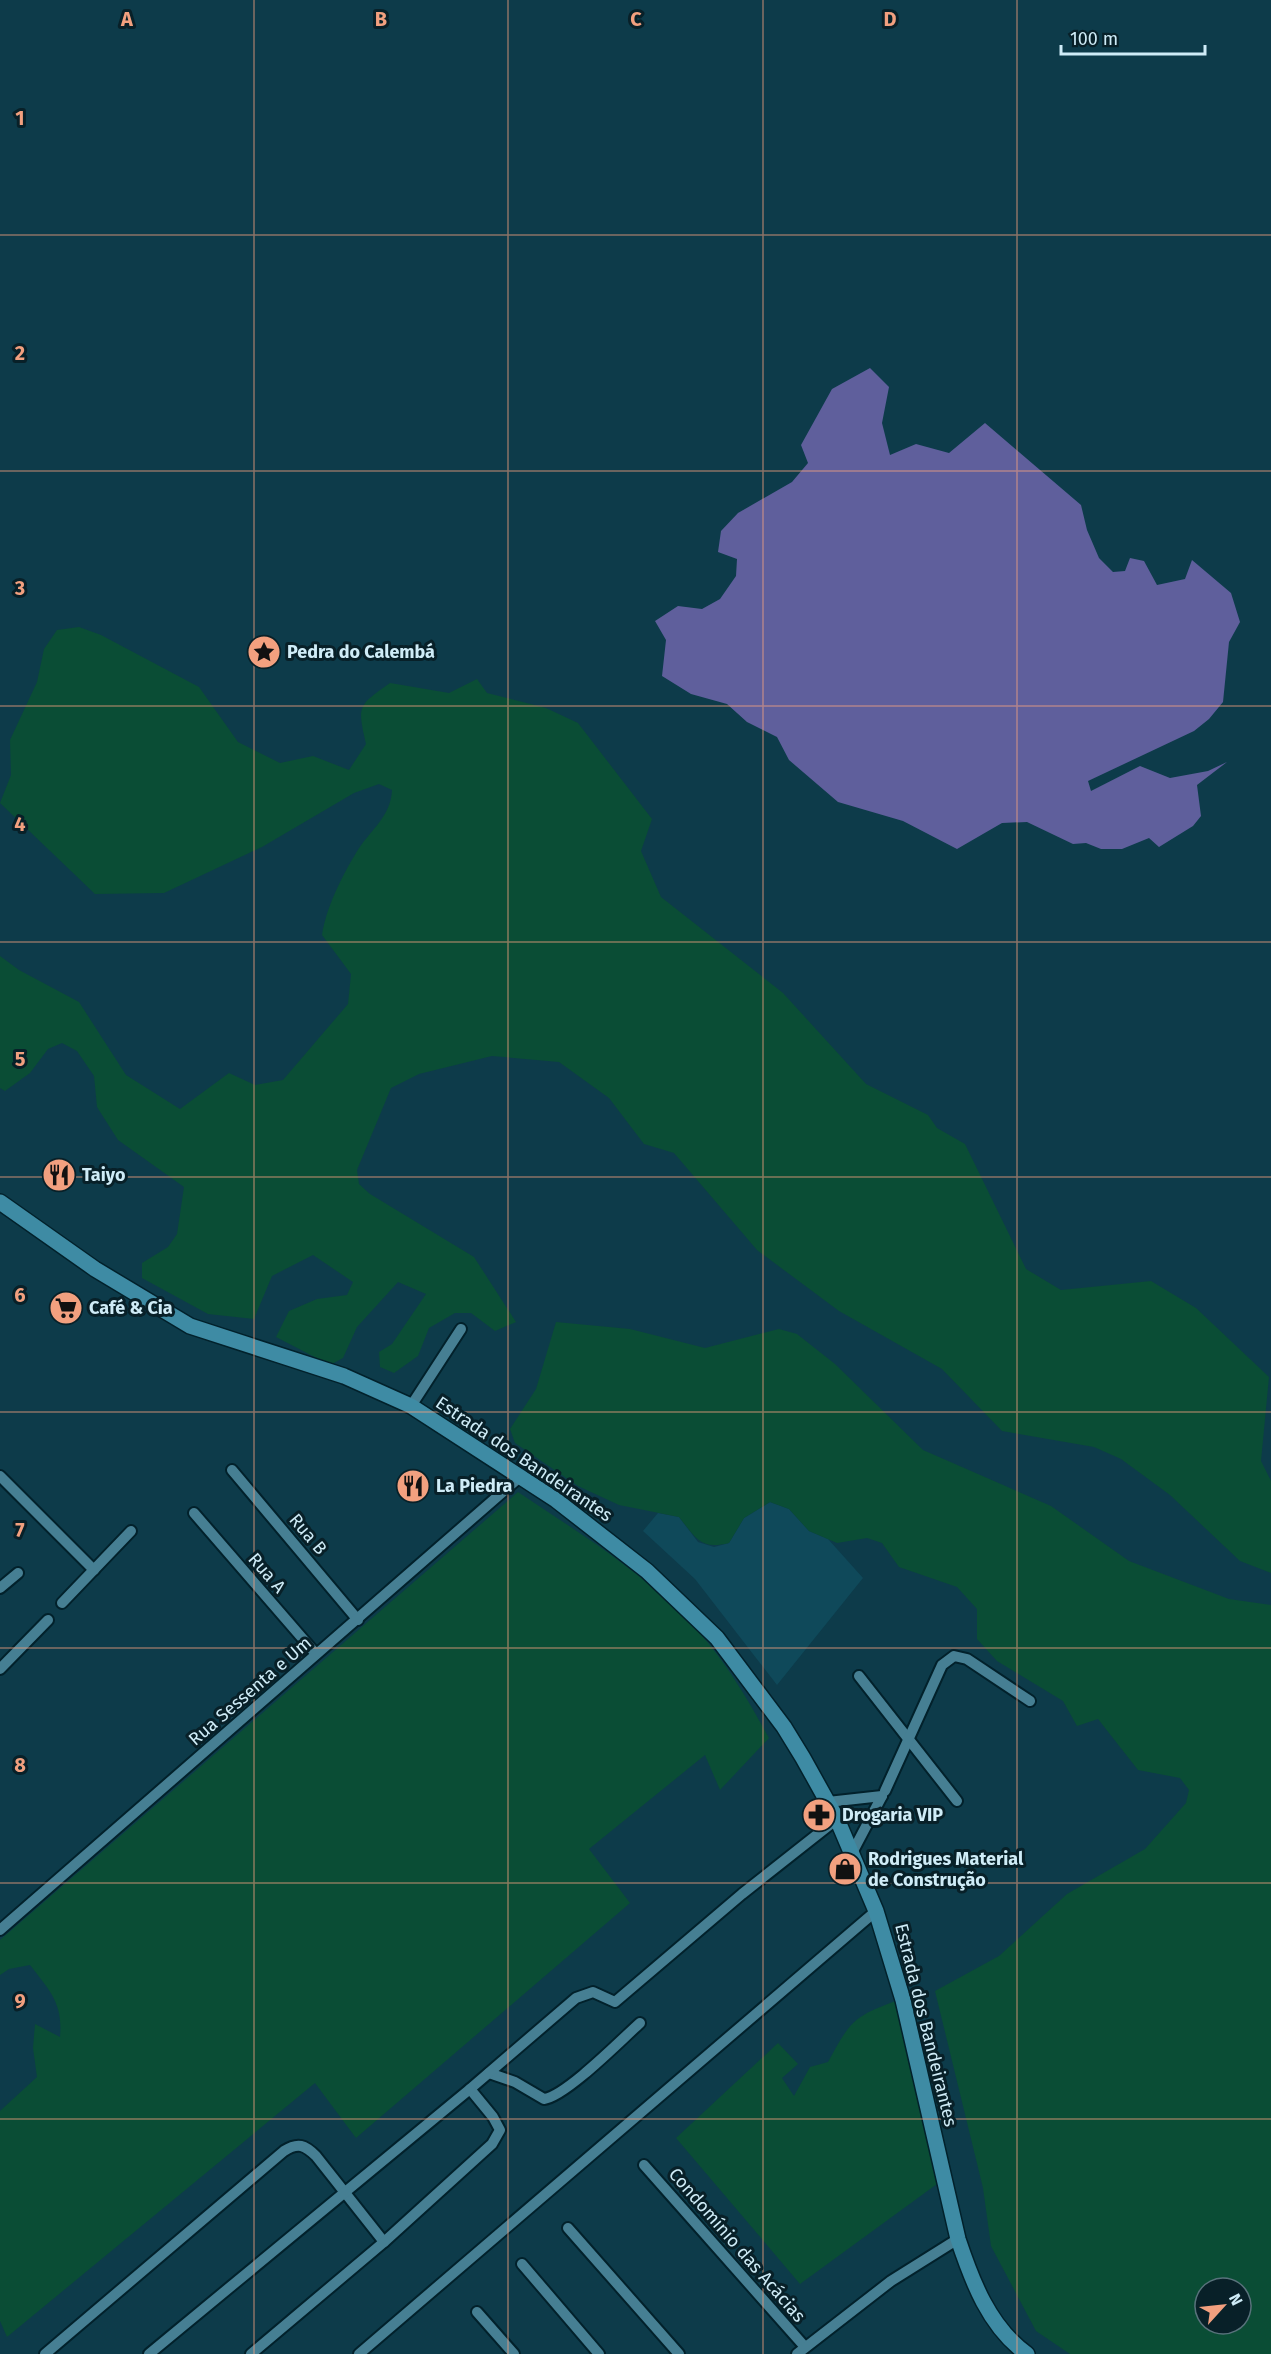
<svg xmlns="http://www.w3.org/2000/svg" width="1271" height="2354" font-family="'Fira Sans',sans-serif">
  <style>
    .built { fill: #0f495a }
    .green { fill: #0a4d35; fill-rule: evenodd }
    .water { fill: #5f5f9c }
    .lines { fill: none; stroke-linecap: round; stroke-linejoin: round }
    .street-casing { stroke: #02212b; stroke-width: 14 }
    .secondary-casing { stroke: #02212b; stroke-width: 18 }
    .street { stroke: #467f93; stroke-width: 10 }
    .secondary { stroke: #3e8ba4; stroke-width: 15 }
    .grid { fill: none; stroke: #f2a07f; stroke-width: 1.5; stroke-opacity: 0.55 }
    .labels { text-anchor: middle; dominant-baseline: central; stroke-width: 6; stroke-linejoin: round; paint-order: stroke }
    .poi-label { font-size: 18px; font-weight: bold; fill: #cfecf7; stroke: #082028; text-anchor: start }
    .street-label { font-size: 18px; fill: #cfecf7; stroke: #082028 }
    .grid-label { font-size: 20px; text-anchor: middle; font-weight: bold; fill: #f2a07f; stroke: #082028; stroke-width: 6; stroke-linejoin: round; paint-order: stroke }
  </style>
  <rect width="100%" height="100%" fill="#0d3b4a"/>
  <!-- built -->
  <polygon class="built" points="770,1502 789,1509 809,1531 828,1539 863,1578 777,1685 695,1579 643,1531 658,1513 679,1517 698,1542 714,1547 729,1543 744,1518"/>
  <!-- green -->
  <g class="green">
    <path d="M79,627L101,635L199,687L238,742L280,763L313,756L349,770L366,744C357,705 358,706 390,683L449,693L477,679L487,693L546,708L578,723L652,819L641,851L661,897L783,993L866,1084L928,1115L937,1128L965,1144L1026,1269L1061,1290L1151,1281L1196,1308L1269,1377L1261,1461L1271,1481V1573L1240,1561L1170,1495L1121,1459L1094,1447L1002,1431L942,1369L839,1311L757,1250L674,1153L644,1144L609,1098L559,1062L492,1056L419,1074L391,1088L357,1170L359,1184L370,1194L474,1257L516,1322L495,1331L471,1313H455L429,1328L418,1356L394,1373L380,1367L379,1352L392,1344L426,1294L398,1282L357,1327L343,1358L330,1365L276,1337L289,1311L317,1299L347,1295L353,1282L313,1255L272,1276L254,1319L208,1314L142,1278V1263L168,1247L177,1234L184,1187L118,1140L97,1107L94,1076L77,1051L62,1043L48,1049L30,1073L5,1091L0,1088V956L19,970L79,1002L126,1075L180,1109L229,1073L255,1085L283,1080L348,1004L351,974L322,935C326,908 342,876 356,853C369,831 391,817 392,790L379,784L354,793L262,847L164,893L95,894L0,803L11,775L10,740L37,682L44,649L57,630Z"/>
    <path d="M556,1322L630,1329L705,1348L779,1329L797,1334L835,1364L923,1450L1051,1506L1129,1561L1229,1599L1271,1605V2354H1070L1036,2331L991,2246L983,2188L935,1991L999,1956L1067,1894L1145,1849L1186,1803L1189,1790L1180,1778L1138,1770L1098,1719L1077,1726L1063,1701L997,1661L977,1639V1609L957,1587L899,1567L882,1543L867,1538L837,1543L809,1531L789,1509L770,1502L744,1518L729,1543C700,1550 696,1538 679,1517L619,1505L578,1486L515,1443L510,1429L536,1389ZM1205,2288H1241V2324H1205Z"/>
    <path d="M518,1492C588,1539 665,1585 716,1653C736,1679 753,1709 769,1738L720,1790L705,1755L589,1849L630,1903L356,2138L315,2083L7,2337L0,2321V2111L37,2077L33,2048L35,2024L60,2037C63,2003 50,1991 30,1965L9,1969L0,1975V1940Z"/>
    <path d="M898,2000L937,2184L800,2284L676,2138L778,2043L798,2064L782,2078L794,2096L810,2067L828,2062C851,2020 853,2017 898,2000Z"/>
  </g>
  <!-- water -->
  <polygon class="water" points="870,368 889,387 882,423 890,455 916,444 949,453 985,423 1081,505 1087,530 1099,558 1113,572 1125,571 1130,558 1144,561 1157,585 1185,579 1192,560 1231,593 1240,622 1229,642 1223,702 1209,719 1194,731 1088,781 1091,791 1140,766 1170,778 1208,771 1227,762 1197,785 1201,816 1193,826 1159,847 1149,838 1122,849 1101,849 1086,843 1073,844 1027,822 1002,823 957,849 903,821 838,802 789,760 777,737 747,722 727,704 691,694 662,676 666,640 655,621 678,606 702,609 720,599 736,576 737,559 718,552 721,531 738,513 792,482 808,463 801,445 832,389"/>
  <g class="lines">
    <!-- street casing -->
    <g class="street-casing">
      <g id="street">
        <polyline points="411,1406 461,1329"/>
        <polyline points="232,1470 358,1620"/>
        <polyline points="0,1476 94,1570"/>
        <polyline points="194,1513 316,1654"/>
        <polyline points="0,1588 18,1573"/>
        <polyline points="62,1603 131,1531"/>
        <polyline points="0,1669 48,1620"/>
        <polyline points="859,1676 957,1801"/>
        <polyline points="885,1791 942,1665 954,1656 967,1659 1030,1701"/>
        <polyline points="828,1802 882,1796"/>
        <polyline points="852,1853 882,1796"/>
        <polyline points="0,1930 521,1476"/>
        <path d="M489,2073L515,2082L544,2099C566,2096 621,2040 640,2023"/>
        <polyline points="644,2165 805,2347"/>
        <polyline points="568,2228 679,2354"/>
        <polyline points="522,2264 599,2354"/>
        <polyline points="477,2312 514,2354"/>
        <path d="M45,2354L284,2151C298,2142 305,2145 316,2156L384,2242"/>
        <polyline points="149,2354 470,2089 576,1998 593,1992 615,2002 742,1894 837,1819"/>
        <polyline points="251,2354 384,2242 492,2144 500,2130 493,2117 470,2089"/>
        <polyline points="359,2354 876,1911"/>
        <polyline points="797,2354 891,2281 958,2239"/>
      </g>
    </g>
    <!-- secondary casing -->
    <g class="secondary-casing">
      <path id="secondary" d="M0,1202L95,1269L190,1326L344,1376L411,1406L556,1500L647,1571L717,1638L784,1727L803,1758L837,1819L876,1911L903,2000L958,2239C972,2281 989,2327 1027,2354"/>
    </g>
    <!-- street -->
    <use href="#street" class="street"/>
    <!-- secondary -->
    <use href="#secondary" class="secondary"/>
  </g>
  <!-- grid -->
  <path class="grid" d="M254,0V2354M508,0V2354M763,0V2354M1017,0V2354M0,235H1271M0,471H1271M0,706H1271M0,942H1271M0,1177H1271M0,1412H1271M0,1648H1271M0,1883H1271M0,2119H1271"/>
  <!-- icons -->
  <defs>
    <g id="sight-disc" transform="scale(1.725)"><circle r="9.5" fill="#f2a07f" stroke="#082028"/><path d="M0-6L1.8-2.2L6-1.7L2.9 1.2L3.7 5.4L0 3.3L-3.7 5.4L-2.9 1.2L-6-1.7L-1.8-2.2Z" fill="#111"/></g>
    <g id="restaurant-disc" transform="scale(1.725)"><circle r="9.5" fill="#f2a07f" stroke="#082028"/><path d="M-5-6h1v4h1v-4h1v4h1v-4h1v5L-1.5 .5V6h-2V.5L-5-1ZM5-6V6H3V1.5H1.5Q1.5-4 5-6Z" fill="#111"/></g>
    <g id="supermarket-disc" transform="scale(1.725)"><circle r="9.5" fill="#f2a07f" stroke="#082028"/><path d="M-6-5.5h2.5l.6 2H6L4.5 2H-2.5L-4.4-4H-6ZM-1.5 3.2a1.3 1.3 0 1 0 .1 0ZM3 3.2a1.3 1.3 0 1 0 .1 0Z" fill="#111"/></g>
    <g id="pharmacy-disc" transform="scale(1.725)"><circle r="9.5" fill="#f2a07f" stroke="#082028"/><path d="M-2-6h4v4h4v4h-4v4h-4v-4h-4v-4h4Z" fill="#111"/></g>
    <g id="shop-disc" transform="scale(1.725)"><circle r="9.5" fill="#f2a07f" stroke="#082028"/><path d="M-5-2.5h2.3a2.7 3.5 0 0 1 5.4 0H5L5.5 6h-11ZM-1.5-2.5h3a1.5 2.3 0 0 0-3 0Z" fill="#111"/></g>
  </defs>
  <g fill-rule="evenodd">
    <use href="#sight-disc" x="264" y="652"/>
    <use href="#restaurant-disc" x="59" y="1175"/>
    <use href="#supermarket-disc" x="66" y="1308"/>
    <use href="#restaurant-disc" x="413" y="1486"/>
    <use href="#pharmacy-disc" x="819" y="1815"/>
    <use href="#shop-disc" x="845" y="1869"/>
  </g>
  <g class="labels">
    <!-- poi labels -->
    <g class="poi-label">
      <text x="287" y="652">Pedra do Calembá</text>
      <text x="82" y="1175">Taiyo</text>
      <text x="89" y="1308">Café &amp; Cia</text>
      <text x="436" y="1486">La Piedra</text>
      <text x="842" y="1815">Drogaria VIP</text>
      <text x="868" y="1859">Rodrigues Material<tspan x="868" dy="21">de Construção</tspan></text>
    </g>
    <!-- street labels -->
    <g class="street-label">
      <text transform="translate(524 1459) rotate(34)">Estrada dos Bandeirantes</text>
      <text transform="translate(308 1534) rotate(50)">Rua B</text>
      <text transform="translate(267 1573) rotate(49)">Rua A</text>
      <text transform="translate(250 1691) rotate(-41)">Rua Sessenta e Um</text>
      <text transform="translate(926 2025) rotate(76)">Estrada dos Bandeirantes</text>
      <text transform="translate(737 2245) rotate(49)">Condomínio das Acácias</text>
    </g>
  </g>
  <g class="grid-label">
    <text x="127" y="26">A</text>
    <text x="381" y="26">B</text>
    <text x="636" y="26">C</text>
    <text x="890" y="26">D</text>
    <text x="20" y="125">1</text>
    <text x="20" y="360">2</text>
    <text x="20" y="595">3</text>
    <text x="20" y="831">4</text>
    <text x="20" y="1066">5</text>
    <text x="20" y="1302">6</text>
    <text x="20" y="1537">7</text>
    <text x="20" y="1772">8</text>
    <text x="20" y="2008">9</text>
  </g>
  <!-- north arrow -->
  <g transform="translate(1223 2306) rotate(63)"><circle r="28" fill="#082028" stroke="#58727b" stroke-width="1.5"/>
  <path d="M0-4.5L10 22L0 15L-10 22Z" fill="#f2a07f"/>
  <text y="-9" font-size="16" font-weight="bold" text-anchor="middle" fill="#cfecf7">N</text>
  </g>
  <!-- scale -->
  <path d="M1061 45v9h144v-9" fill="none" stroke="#cfecf7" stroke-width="3"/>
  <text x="1070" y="45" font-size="18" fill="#cfecf7" stroke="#082028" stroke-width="4.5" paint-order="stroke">100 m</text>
</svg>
